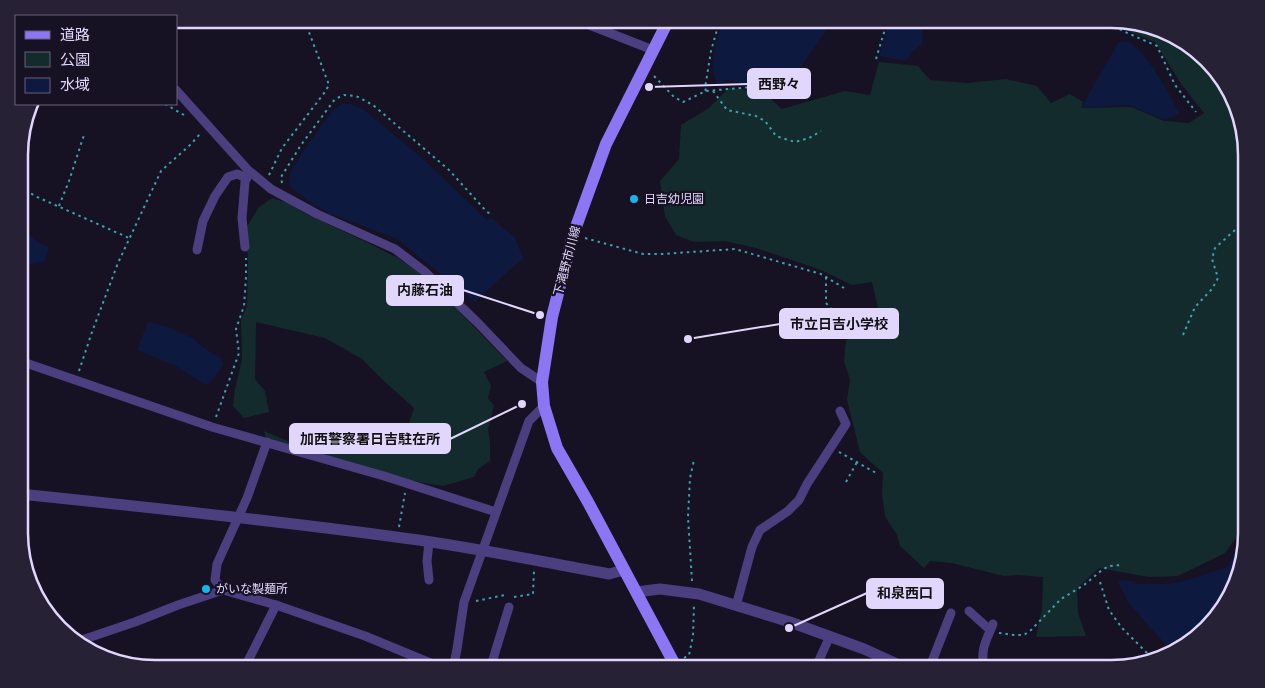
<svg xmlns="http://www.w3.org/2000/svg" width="1265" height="688" font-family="'DM Sans','Noto Sans JP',sans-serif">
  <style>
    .green { fill: #142b2e }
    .water { fill: #0e193f }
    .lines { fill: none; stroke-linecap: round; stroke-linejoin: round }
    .path { stroke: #39a3ae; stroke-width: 2; stroke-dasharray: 2.5 4; stroke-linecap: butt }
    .minor { stroke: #4c3f7f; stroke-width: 9 }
    .tertiary { stroke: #4c3f7f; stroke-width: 11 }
    .secondary { stroke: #8c76f4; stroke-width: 12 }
    .poi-dot { fill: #13b5ec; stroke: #171124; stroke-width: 2 }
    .labels { text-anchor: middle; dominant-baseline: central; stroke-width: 4.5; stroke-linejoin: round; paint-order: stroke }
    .poi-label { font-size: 12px; fill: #e1d7fc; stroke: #171124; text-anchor: start }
    .street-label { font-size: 12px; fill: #e1d7fc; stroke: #171124 }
    .rim { fill: none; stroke: #e1d7fc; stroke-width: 2.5 }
    .leader { fill: none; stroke: #e1d7fc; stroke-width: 2 }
    .callout-dot { fill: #e1d7fc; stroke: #171124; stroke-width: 2 }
    .callout { fill: #e1d7fc; stroke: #e1d7fc; stroke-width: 2 }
    .callout-label { font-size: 14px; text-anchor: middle; font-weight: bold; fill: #111 }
  </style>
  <rect width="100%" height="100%" fill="#171124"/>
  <!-- green -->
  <g class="green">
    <polygon points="1117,20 1178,37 1224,79 1246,145 1246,524 1225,553 1178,576 1149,577 1099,568 1077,588 1078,613 1086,636 1036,637 1042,609 1043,577 1018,575 1004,576 952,563 930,561 924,568 900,546 897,535 885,516 882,493 883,473 860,452 847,400 850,380 844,361 846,341 864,319 878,308 872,282 852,285 821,270 756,248 725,241 694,242 676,235 665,216 660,181 679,159 681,125 709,108 729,88 763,92 782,109 845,91 870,95 879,62 918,66 930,80 967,83 1006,79 1037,86 1051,103 1070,94 1083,102 1081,108 1131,107 1164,121 1189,123 1204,113 1182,85 1155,42 1128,31"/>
    <polygon points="272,198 288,203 304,213 362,240 398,258 416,270 455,307 507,361 484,372 491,386 488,398 494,406 488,429 490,443 490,461 478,469 474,477 443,486 407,480 266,439 264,431 290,442 295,438 307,443 324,439 402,445 414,408 385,382 362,359 325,338 256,322 255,379 265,391 269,412 244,418 233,406 235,389 242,360 241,320 247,306 248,261 246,228 259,207"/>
  </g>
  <!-- water -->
  <g class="water">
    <path d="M725,19H834L801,67L763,88C752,82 739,83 727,80L717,84C708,64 716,38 725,19Z"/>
    <polygon points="890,19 920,19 922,20 923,34 922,43 912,52 906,61 879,56"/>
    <path d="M1126,41C1146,49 1168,93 1179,112V114L1164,120L1129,105L1081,108L1118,43Z"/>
    <polygon points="342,104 351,104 364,110 423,159 487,220 492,218 515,238 523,258 475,302 397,239 329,213 314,205 289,186 290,173 304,150 333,110"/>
    <polygon points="20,212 29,217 24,231 38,242 49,247 45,261 31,264 20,264"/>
    <path d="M148,322L171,328L192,338L201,346L220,358L223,364C220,372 213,377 209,384L206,385L176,366L137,350Z"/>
    <polygon points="1246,533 1246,542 1228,601 1186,647 1172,651 1130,605 1118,582 1120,580 1133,581 1138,584 1170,584 1195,578 1227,567"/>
  </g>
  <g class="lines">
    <!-- path -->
    <g class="path">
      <polyline points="1103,19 1123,31 1157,46 1175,85 1196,112"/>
      <polyline points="876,59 888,19"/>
      <polyline points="654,76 674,97 683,102 706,91 752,87"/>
      <polyline points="706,91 705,88 711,51 720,19"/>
      <polyline points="713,91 727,110 756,116 765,121 776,136 795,142 809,138 821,131"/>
      <polyline points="165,104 184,115"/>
      <polyline points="269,175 282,148 325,92 329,85 304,19"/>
      <polyline points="282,183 281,177 301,145 335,99 344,95 356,96 373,105 449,170 487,212 491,214"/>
      <polyline points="20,187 35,196 129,238"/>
      <polyline points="59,206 69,181 84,135"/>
      <polyline points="585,238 643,254 662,254 735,249 821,274 844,288"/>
      <polyline points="826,277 826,303 845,324 853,327 854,321"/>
      <polyline points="1183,335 1195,307 1212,289 1218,278 1212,259 1215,248 1244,222 1246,219"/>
      <polyline points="79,371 92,332 118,263 161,171 190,145 201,133"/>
      <polyline points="216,417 239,353 236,329 244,306 246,277 246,258"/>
      <polyline points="839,452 876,473"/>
      <polyline points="846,482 857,462"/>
      <polyline points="399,527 405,493"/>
      <polyline points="692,581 688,517 690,478 694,460"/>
      <polyline points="1100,582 1109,610 1122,628 1152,658"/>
      <polyline points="514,597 533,594 534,571"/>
      <polyline points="476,601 505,595"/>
      <polyline points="999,633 1014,635 1024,635 1031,630 1061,599 1084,585 1102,570 1109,566 1121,565"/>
      <polyline points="684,658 689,655 693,636 694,604"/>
    </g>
    <!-- minor -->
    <g class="minor">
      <polyline points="574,19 653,50"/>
      <polyline points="176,90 248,170 271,189 317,214 395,249 424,271 478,323 521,368 542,382"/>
      <polyline points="245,247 242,218 245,182 248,173"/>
      <polyline points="197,250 203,221 215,196 228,177 237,174 247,178"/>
      <polyline points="20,361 212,427 384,476 496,512"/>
      <polyline points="429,542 427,561 429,580"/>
      <polyline points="223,590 215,580 217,564 247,498 267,442"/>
      <polyline points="736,606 752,547 760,530 788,511 799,500 807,484 846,424 840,411"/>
      <polyline points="969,611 990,630"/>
      <polyline points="76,642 135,622 178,605 223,590 276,605 365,636 445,669"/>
      <polyline points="244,669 276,605"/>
      <polyline points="453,669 457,649 464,602 529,421 544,406"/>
      <polyline points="490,669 509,607"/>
      <polyline points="815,669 830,636"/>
      <polyline points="929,669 951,613"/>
      <path d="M984,669C980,650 986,641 993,624"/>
    </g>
    <!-- tertiary -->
    <g class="tertiary">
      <path d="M20,494C146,507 271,520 396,537C468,546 538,561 609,574L624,570"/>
      <polyline points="636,592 660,589 699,594 790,622 864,649 908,669"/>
    </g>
    <!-- secondary -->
    <polyline class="secondary" points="669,19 606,144 573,235 552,317 542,382 544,406 557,448 588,502 674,663 675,669"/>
  </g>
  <!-- markers -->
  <g class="poi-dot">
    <circle cx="634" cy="199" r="5"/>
    <circle cx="206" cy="589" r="5"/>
  </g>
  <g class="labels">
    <!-- poi labels -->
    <g class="poi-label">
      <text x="644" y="199">日吉幼児園</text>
      <text x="216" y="589">がいな製麺所</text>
    </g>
    <!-- street labels -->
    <g class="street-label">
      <text transform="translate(567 261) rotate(-75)">下滝野市川線</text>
    </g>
  </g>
  <!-- crop -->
  <path d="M0 0H1265V688H0ZM155 28H1111A127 127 0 0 1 1238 155V533A127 127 0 0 1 1111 660H155A127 127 0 0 1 28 533V155A127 127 0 0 1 155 28Z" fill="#272135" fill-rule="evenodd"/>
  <path class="rim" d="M155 28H1111A127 127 0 0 1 1238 155V533A127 127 0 0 1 1111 660H155A127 127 0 0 1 28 533V155A127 127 0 0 1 155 28Z"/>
  <!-- callouts -->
  <path class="leader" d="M649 87L748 84M540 315L463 290M688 339L780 324M522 404L450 439M789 628L867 593"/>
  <g class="callout-dot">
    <circle cx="649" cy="87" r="5"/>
    <circle cx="540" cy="315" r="5"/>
    <circle cx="688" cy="339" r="5"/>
    <circle cx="522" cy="404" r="5"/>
    <circle cx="789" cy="628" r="5"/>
  </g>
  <g class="callout">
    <rect x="748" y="69" width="62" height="29" rx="5"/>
    <rect x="387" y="276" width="76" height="29" rx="5"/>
    <rect x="780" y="309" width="118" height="29" rx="5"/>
    <rect x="290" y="424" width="160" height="29" rx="5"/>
    <rect x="867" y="579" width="76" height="29" rx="5"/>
  </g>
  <g class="callout-label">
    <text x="779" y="89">西野々</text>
    <text x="425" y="295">内藤石油</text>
    <text x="839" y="329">市立日吉小学校</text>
    <text x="370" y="444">加西警察署日吉駐在所</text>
    <text x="905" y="598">和泉西口</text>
  </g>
  <!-- legend -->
  <rect x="15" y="15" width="162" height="90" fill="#171124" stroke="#68607a"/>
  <rect x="25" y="31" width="25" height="8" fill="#8c76f4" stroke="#68607a"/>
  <text x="60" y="40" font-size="15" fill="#e1d7fc">道路</text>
  <rect x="25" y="52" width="25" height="15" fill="#142b2e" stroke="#68607a"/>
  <text x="60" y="65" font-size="15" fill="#e1d7fc">公園</text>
  <rect x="25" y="78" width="25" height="15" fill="#0e193f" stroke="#68607a"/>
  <text x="60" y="90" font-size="15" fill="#e1d7fc">水域</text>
</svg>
